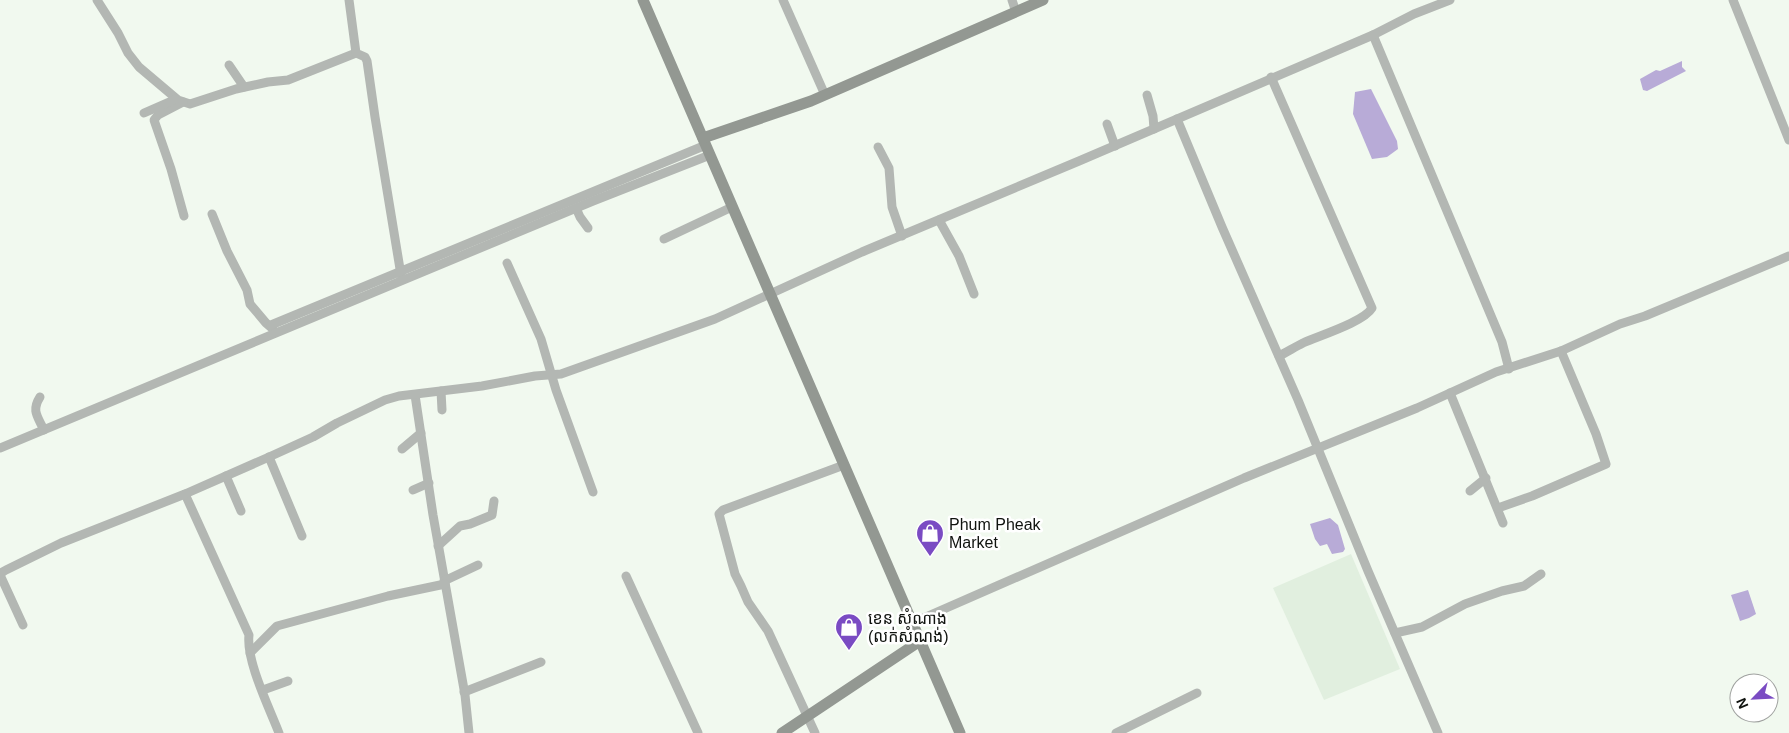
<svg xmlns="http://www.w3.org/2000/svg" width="1789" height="733" font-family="Arial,'Noto Sans Khmer',sans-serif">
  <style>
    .built { fill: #e1efdf }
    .water { fill: #b8abd7 }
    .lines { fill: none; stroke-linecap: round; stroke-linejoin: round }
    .street { stroke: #b3b7b3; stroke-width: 9 }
    .secondary { stroke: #939892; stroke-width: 11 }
    .labels { text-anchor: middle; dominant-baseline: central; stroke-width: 5; stroke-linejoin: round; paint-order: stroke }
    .poi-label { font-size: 16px; fill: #10130f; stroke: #fff; text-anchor: start }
  </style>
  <rect width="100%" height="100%" fill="#f1f9ef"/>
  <!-- built -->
  <polygon class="built" points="1351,554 1400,669 1324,700 1273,588"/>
  <!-- water -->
  <g class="water">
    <polygon points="1682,61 1682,67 1686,71 1647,91 1643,90 1640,79 1656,70 1660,71"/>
    <polygon points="1371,89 1397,141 1398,149 1387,157 1372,159 1353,114 1355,92"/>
    <polygon points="1330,518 1338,525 1345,549 1343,552 1332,554 1327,544 1320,546 1315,539 1310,524"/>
    <polygon points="1748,590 1756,614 1749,618 1740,621 1731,595"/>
  </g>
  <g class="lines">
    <!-- street -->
    <g class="street">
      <polyline points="97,0 118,33 128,53 139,67 178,100 190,104 236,89 268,82 288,80 356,53"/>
      <polyline points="349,0 356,53 365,57 367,61 375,117 401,275"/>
      <polyline points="783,0 825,95"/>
      <polyline points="1012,0 1016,12"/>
      <polyline points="1733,0 1789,140"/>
      <polyline points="1373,35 1502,342 1509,369"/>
      <polyline points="229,65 244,87"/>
      <path d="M1271,77L1372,308C1364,322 1318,336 1303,343C1295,347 1287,352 1279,356"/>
      <polyline points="1147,95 1153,116 1154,129"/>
      <polyline points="183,102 158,115 154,120 171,169 184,216"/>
      <polyline points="144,113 176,99"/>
      <polyline points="1177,119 1222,227 1298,400 1368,571 1438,733"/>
      <polyline points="1107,124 1115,146"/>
      <polyline points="878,147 889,168 892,207 902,236"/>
      <polyline points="576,208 580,217 588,228"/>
      <polyline points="212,214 227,251 247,290 250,304 266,323 273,329"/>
      <polyline points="939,220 959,256 974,294"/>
      <polyline points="664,239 732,207"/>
      <polyline points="507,263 541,339 556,390 593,492"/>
      <polyline points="271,325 706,145"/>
      <polyline points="441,391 442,410"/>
      <polyline points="1450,393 1503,523"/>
      <polyline points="415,395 433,515 465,695 469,733"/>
      <path d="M40,397C31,411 38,417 44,430"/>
      <polyline points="0,448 593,201 710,155"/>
      <polyline points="402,449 421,433"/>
      <polyline points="269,457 302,536"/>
      <polyline points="226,476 241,511"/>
      <polyline points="413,490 429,483"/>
      <polyline points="1470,491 1486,478"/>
      <path d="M185,494L249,635C246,661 269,707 279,733"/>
      <polyline points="1498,508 1532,496 1606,464 1596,434 1561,351"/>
      <polyline points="438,546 460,526 470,524 492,515 494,501"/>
      <polyline points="626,576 698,733"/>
      <polyline points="444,581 478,565"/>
      <polyline points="912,623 1244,478 1417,408 1496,372 1561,351 1620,324 1645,316 1789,256"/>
      <polyline points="23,625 1,577 1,573 6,570 61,543 185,494 269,457 313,437 337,423 385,400 399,396 482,386 535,376 561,374 715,319 862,252 1079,161 1373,35 1414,14 1450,0"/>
      <polyline points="1395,633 1422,627 1465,604 1502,591 1524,586 1541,574"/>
      <polyline points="250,653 277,626 388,596 445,584"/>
      <polyline points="263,690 288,681"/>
      <polyline points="464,692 541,662"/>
      <polyline points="815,733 768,631 748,602 741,586 735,574 719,514 723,510 844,465"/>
      <polyline points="1116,733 1197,693"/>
    </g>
    <!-- secondary -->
    <g class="secondary">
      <polyline points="643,0 960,733"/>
      <polyline points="703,138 811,101 1043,0"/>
      <polyline points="782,733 920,641"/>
    </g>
  </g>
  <!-- icons -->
  <defs>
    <g id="shop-pin" transform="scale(1.4375)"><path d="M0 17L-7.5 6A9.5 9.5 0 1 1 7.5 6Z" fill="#7a4bc3" stroke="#fff"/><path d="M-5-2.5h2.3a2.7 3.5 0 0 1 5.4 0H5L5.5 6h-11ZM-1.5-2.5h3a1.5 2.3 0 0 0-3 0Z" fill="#fff"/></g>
  </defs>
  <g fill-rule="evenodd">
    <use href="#shop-pin" x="930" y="533"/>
    <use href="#shop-pin" x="849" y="627"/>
  </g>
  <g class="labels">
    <!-- poi labels -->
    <g class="poi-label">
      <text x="949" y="524">Phum Pheak<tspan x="949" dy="18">Market</tspan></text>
      <text x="868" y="618">ខេន សំណាង<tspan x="868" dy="18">(លក់សំណង់)</tspan></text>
    </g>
  </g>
  <!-- north arrow -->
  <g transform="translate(1754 698) rotate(246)"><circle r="24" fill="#ffffff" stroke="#9fa19f"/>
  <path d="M0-4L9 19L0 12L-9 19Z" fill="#7a4bc3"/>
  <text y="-8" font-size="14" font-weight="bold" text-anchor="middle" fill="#10130f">N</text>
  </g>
</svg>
